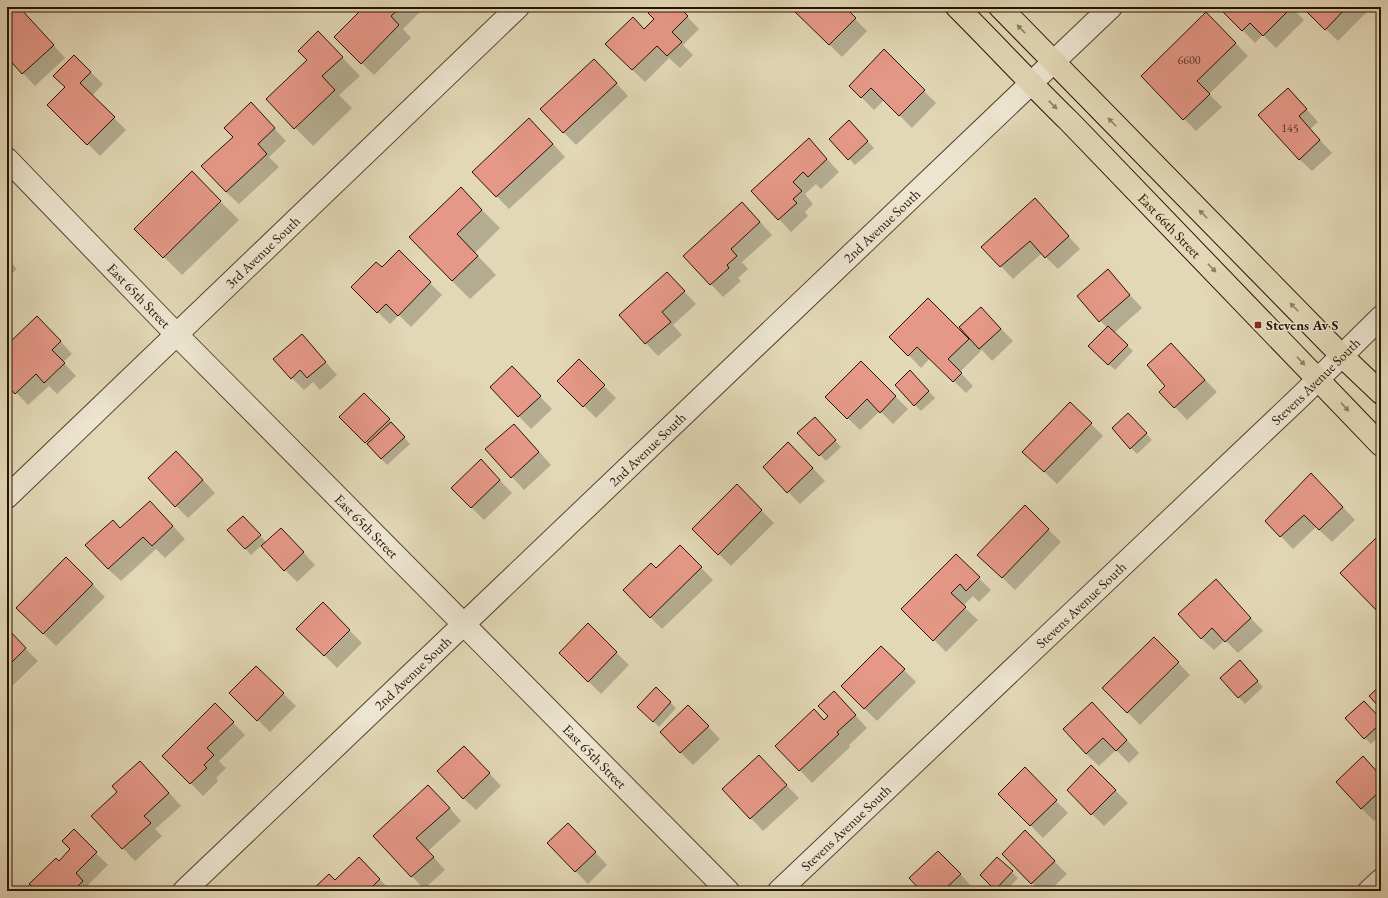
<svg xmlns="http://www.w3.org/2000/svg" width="1388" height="898" font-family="'EB Garamond',serif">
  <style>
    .shadow { fill: #0003 }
    .building { fill: #e59887; stroke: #291200 }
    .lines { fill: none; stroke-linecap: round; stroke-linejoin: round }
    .minor-casing { stroke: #57432e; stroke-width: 24 }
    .major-casing { stroke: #291200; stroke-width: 24 }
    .minor { stroke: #ece5d0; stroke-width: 22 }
    .major { stroke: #e2d7b6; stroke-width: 22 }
    .oneway { fill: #8f7e64 }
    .poi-dot { fill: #8f2418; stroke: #ece5d0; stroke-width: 1.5 }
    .labels { text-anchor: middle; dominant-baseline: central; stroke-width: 3; stroke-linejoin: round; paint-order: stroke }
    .number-label { font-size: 12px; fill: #583422 }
    .street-label { font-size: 14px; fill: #291200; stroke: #ece5d0 }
    .poi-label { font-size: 14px; font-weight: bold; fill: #291200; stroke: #ece5d0; text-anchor: start }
  </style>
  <rect width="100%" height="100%" fill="#e2d7b6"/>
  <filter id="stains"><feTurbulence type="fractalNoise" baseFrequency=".005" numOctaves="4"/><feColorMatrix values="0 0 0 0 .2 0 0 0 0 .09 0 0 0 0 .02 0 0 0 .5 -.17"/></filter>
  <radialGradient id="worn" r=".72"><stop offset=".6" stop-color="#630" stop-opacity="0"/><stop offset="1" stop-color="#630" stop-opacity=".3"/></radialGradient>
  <!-- shadow -->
  <g class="shadow">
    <polygon points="7,7 19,7 65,58 35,86 7,56"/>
    <polygon points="365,7 420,7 423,9 403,29 411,38 374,75 335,37"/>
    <polygon points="434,7 444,7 439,12"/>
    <polygon points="655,7 678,7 699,29 683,45 693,55 680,68 669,58 645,82 606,44 644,30 655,19"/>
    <polygon points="791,7 843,7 867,31 842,57"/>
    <polygon points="1220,7 1291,7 1304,20 1276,48 1263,35 1255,43"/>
    <polygon points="1303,7 1372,7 1338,41"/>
    <polygon points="1219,26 1248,56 1209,94 1222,107 1196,131 1142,76"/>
    <polygon points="336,51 360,76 339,95 352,108 313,146 267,99"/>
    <polygon points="884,51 936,103 912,128 884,100 874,110 850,86"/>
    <polygon points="74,56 103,84 92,96 126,130 100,156 49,105 66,87"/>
    <polygon points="607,73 628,96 576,145 563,132"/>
    <polygon points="1288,89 1318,122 1310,129 1332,153 1312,171 1299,159"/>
    <polygon points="263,116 286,141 269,157 279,167 239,204 226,192"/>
    <polygon points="855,128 874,148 855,165 831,139"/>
    <polygon points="541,131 565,157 509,209 473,172"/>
    <polygon points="821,152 839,172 821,189 816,184 805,194 813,204 805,212 808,216 791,232 753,191"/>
    <polygon points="192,173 239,220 182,275 136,229"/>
    <polygon points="461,189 500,228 475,253 496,275 470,299 452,281"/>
    <polygon points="1047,212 1080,249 1058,269 1042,253 1013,279 983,247"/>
    <polygon points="754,215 772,235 742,262 748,269 738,278 741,281 723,297 684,256"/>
    <polygon points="399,252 442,295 411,327 399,315 390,324 352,287 382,269"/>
    <polygon points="7,259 17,269 7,278"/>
    <polygon points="1107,270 1142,308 1114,333 1133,351 1115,370 1090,346 1107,328 1078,296"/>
    <polygon points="679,286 696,304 673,325 682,335 658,356 620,315"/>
    <polygon points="993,320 1013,341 992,361 982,350 960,372 973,386 966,393 930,358 921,368 891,337 962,333 960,328"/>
    <polygon points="50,329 72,354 63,362 76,376 57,394 49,386 28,405 7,383 7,346"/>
    <polygon points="302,335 337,375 320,390 313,382 304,390 292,378"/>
    <polygon points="1171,344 1217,392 1187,420 1161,392 1167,386"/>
    <polygon points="579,361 616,398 596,418 559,381"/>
    <polygon points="861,362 908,409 893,424 880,411 860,430 826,397"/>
    <polygon points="916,378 935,398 921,411 915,405"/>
    <polygon points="524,380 552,409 531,429 491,387"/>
    <polygon points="364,394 401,432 400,433 410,444 387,465 341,417"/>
    <polygon points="1070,403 1103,436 1057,484 1036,464"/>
    <polygon points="1134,420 1152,440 1137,454 1131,448"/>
    <polygon points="820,424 841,447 826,461 799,433"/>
    <polygon points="526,437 551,465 524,490 512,477"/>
    <polygon points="801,456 825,481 800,504 764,467"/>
    <polygon points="189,465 215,493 188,518 176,506"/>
    <polygon points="493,473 512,493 484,520 452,488"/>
    <polygon points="737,486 774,523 731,566 694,529"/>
    <polygon points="1324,487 1355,520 1332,542 1316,527 1293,549 1266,521"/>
    <polygon points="162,514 185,539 165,558 156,549 121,581 108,569 120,529"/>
    <polygon points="248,523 266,542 293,541 315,565 297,582 261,546 251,555 229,530"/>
    <polygon points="1048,529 1061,542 1015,590 991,567"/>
    <polygon points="680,546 713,580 662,629 650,617 656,569"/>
    <polygon points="956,555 991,590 979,602 973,596 963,606 978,620 946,652 903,609"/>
    <polygon points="66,558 105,597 56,646 17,608"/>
    <polygon points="1216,581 1263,631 1238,653 1225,640 1214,650 1201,638"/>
    <polygon points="323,604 362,643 337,668 298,629"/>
    <polygon points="588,625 629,665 601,694 560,653"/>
    <polygon points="8,631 38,661 7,691 7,632"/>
    <polygon points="1154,638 1190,675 1140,725 1103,688"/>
    <polygon points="881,647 916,682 877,721 842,686"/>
    <polygon points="256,667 296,706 270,732 231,693"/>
    <polygon points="1245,668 1263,687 1245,704 1221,678"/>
    <polygon points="656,689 676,708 659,727 639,707"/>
    <polygon points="215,704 245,735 219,761 226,768 216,778 218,781 203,796 164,756"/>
    <polygon points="846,705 867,728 849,745 850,747 812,783 777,746 824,721"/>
    <polygon points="688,706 720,739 693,765 661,732"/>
    <polygon points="1105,716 1139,753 1129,763 1116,750 1099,766 1086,754"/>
    <polygon points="1381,720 1381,734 1371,744 1365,738"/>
    <polygon points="476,759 501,786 476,810 463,798"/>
    <polygon points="1091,766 1128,803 1104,826 1068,790"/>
    <polygon points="771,769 799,798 763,831 723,789"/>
    <polygon points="1025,769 1068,813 1043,838 999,794"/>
    <polygon points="152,774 181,806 155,829 162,836 135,861 93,816"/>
    <polygon points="1381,776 1381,814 1374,821 1337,783"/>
    <polygon points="441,798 461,821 428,851 445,870 424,889 374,836"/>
    <polygon points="74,831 108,865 87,886 92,891 38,891 72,849"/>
    <polygon points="1025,832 1067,874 1049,891 1040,891 1003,854"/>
    <polygon points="580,836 607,865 588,884 548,843"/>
    <polygon points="359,858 391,891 313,891 335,882"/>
    <polygon points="997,858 1018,878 1006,891 998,891 987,881"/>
    <polygon points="951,864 972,887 968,891 922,891"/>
  </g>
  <!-- building -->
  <g class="building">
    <polygon points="7,7 19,7 54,45 22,74 7,57"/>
    <polygon points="364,7 401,7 391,16 399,25 361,64 334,37"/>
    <polygon points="653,7 679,7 688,16 672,32 682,42 667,56 657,46 632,70 605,44 633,17 644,29 654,19 648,13"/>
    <polygon points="790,7 845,7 856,18 829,45"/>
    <polygon points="1218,7 1292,7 1263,36 1250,23 1242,31"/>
    <polygon points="1302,7 1347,7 1325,30"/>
    <polygon points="1206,12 1236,43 1197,81 1210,94 1183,120 1141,76"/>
    <polygon points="318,31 343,57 322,76 335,90 294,129 266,99 307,60 298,51"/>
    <polygon points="884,49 925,90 899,116 871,88 861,98 849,86"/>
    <polygon points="74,55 91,72 80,83 115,117 87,145 47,105 65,87 53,76"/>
    <polygon points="594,59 617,83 563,133 540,109"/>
    <polygon points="1288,88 1307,109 1299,116 1320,140 1299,160 1258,115"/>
    <polygon points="251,102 275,128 258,144 267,154 226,192 201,166 233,137 224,128"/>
    <polygon points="529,118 553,144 496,197 472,172"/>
    <polygon points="849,120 868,141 848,160 829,139"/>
    <polygon points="809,138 827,159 808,177 803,172 793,182 802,191 793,199 797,203 778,220 751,191"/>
    <polygon points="192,171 221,201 163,258 134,229"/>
    <polygon points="461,187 482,210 457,234 478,256 452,281 409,237"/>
    <polygon points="1035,198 1069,236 1045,258 1030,241 1000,267 981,247"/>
    <polygon points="742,202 760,222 731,249 737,256 727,265 729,268 710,285 683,256"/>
    <polygon points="399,250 431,282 398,316 386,304 377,313 351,287 376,262 382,267"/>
    <polygon points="1108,269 1130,295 1099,322 1077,296"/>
    <polygon points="667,272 685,291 662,312 671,322 645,344 619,315"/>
    <polygon points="928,298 969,339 948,359 962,373 953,382 917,347 908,356 889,337"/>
    <polygon points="981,307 1001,329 979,349 959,327"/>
    <polygon points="37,316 61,341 52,350 65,363 44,383 36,374 15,394 7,385 7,345"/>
    <polygon points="1108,326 1128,345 1108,365 1088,346"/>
    <polygon points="302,334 326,362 307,378 300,370 291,379 273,359"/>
    <polygon points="1171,343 1205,380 1174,408 1159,392 1165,386 1147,365"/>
    <polygon points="579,359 605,385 583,407 557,381"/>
    <polygon points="861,361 896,396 880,413 867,399 847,419 825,397"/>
    <polygon points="512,366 541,396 518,417 490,387"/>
    <polygon points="910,370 929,391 914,406 895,385"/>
    <polygon points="364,393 390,419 365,443 339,417"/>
    <polygon points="1070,402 1092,423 1044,472 1022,452"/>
    <polygon points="1128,413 1147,433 1130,449 1112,428"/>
    <polygon points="815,417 836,440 819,456 797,433"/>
    <polygon points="391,422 405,437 381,459 367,444"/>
    <polygon points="514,424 539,452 511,478 485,449"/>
    <polygon points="788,442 813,468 787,493 763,467"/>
    <polygon points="176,451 203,480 175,507 148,478"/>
    <polygon points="481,459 500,480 471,508 451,488"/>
    <polygon points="1311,473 1343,507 1319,530 1304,515 1280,537 1265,521"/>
    <polygon points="737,484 762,510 718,555 692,529"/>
    <polygon points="150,501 173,526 152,546 143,537 108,569 85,545 113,520 120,528"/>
    <polygon points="1025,505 1049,529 1002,578 977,555"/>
    <polygon points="243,516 261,535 245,549 227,530"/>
    <polygon points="281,528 304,552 284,571 261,546"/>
    <polygon points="1377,537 1381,542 1381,615 1340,573"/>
    <polygon points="680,545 702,567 650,618 623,590 651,563 656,568"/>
    <polygon points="956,554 980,577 966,591 960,584 951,593 966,607 933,641 901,609"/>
    <polygon points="66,557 93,584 43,634 16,608"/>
    <polygon points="1216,579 1251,618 1225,642 1212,628 1201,639 1178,614"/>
    <polygon points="323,602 350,630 324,656 296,629"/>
    <polygon points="588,623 617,652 588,682 559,653"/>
    <polygon points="8,629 26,648 7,667 7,630"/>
    <polygon points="1154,637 1179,662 1127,713 1102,688"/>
    <polygon points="881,646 905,669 864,709 841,686"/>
    <polygon points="1240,660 1258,681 1238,698 1220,678"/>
    <polygon points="256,666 284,693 257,721 229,693"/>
    <polygon points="1381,685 1381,709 1369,696"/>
    <polygon points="656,687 671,702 653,722 637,707"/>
    <polygon points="834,691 856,715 837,732 839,734 799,771 775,746 814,709 824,720 828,716 818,706"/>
    <polygon points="1364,701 1381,719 1381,723 1364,739 1345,718"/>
    <polygon points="1092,702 1127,740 1116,751 1103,738 1086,754 1063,729"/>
    <polygon points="215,703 234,722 207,748 214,755 204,765 207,768 190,784 162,756"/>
    <polygon points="688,705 709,726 680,753 660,732"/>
    <polygon points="464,746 490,773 463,799 437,771"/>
    <polygon points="759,755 787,785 750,819 722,789"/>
    <polygon points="1363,756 1381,776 1381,790 1361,809 1336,782"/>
    <polygon points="140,761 169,793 144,816 151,823 122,849 91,816 117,792 112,786"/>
    <polygon points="1091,765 1116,790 1091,815 1067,790"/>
    <polygon points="1025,767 1057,800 1030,826 998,794"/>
    <polygon points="428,785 450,808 416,838 434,857 411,877 373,836"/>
    <polygon points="568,823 596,852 575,872 547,843"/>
    <polygon points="74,829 97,852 76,873 83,881 73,891 37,891 29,884 56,858 59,861 70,849 62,841"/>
    <polygon points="1025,830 1055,861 1031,884 1002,854"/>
    <polygon points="938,851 961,874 943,891 921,891 909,878"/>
    <polygon points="359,857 380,879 368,891 311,891 329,874 335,880"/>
    <polygon points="997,857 1013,871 995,890 980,875"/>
    <polygon points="1230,886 1235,891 1225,891"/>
  </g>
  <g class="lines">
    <!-- minor casing -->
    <g class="minor-casing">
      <g id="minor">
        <path id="s1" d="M7,159L177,335L728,891"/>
        <path id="s2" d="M7,497L518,7"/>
        <path id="s3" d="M184,891L1111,7"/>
        <path id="s4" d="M779,891L1300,397L1381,317"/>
        <polyline points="1369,891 1381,880"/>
      </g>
    </g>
    <!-- major casing -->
    <g class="major-casing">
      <g id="major">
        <path id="s5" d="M957,7C995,45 1031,84 1069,121L1381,445"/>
        <polyline points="1000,7 1341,355 1381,393"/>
      </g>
    </g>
    <!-- minor -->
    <use href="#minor" class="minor"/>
    <!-- major -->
    <use href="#major" class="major"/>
  </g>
  <!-- one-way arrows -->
  <defs><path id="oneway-solid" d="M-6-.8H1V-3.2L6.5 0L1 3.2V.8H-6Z"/></defs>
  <g class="oneway">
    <use href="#oneway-solid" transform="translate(1021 29) rotate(-134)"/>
    <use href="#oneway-solid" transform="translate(1053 105) rotate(44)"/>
    <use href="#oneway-solid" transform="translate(1112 122) rotate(-135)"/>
    <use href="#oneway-solid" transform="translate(1203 214) rotate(-135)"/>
    <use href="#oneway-solid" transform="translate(1212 268) rotate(46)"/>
    <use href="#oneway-solid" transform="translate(1294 307) rotate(-135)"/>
    <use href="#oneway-solid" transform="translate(1301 361) rotate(46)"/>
    <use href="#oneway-solid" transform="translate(1345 407) rotate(47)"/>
  </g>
  <!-- markers -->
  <rect class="poi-dot" x="1254" y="321" width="8" height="8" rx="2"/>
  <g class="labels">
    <!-- number labels -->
    <g class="number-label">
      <text x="1189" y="60">6600</text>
      <text x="1290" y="128">145</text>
    </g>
    <!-- street labels -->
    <g class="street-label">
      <text stroke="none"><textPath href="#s3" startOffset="964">2nd Avenue South</textPath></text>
      <text stroke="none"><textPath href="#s5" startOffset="305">East 66th Street</textPath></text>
      <text stroke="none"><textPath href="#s2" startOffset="354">3rd Avenue South</textPath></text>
      <text stroke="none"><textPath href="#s1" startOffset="190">East 65th Street</textPath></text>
      <text stroke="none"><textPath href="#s4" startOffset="740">Stevens Avenue South</textPath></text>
      <text stroke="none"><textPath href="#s3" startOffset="640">2nd Avenue South</textPath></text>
      <text stroke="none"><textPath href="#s1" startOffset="514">East 65th Street</textPath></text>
      <text stroke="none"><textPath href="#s4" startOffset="416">Stevens Avenue South</textPath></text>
      <text stroke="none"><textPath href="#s3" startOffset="316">2nd Avenue South</textPath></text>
      <text stroke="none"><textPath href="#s1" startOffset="838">East 65th Street</textPath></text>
      <text stroke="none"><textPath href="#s4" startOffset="92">Stevens Avenue South</textPath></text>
    </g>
    <!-- poi labels -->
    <g class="poi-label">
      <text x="1266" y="325">Stevens Av S</text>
    </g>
  </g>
  <!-- margin -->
  <rect width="1388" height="898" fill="none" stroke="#e2d7b6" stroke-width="24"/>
  <rect x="8" y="8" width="1372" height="882" fill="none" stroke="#291200" stroke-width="2"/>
  <rect x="12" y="12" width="1364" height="874" fill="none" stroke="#291200"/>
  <rect width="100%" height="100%" filter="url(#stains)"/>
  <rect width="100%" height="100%" fill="url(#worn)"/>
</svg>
